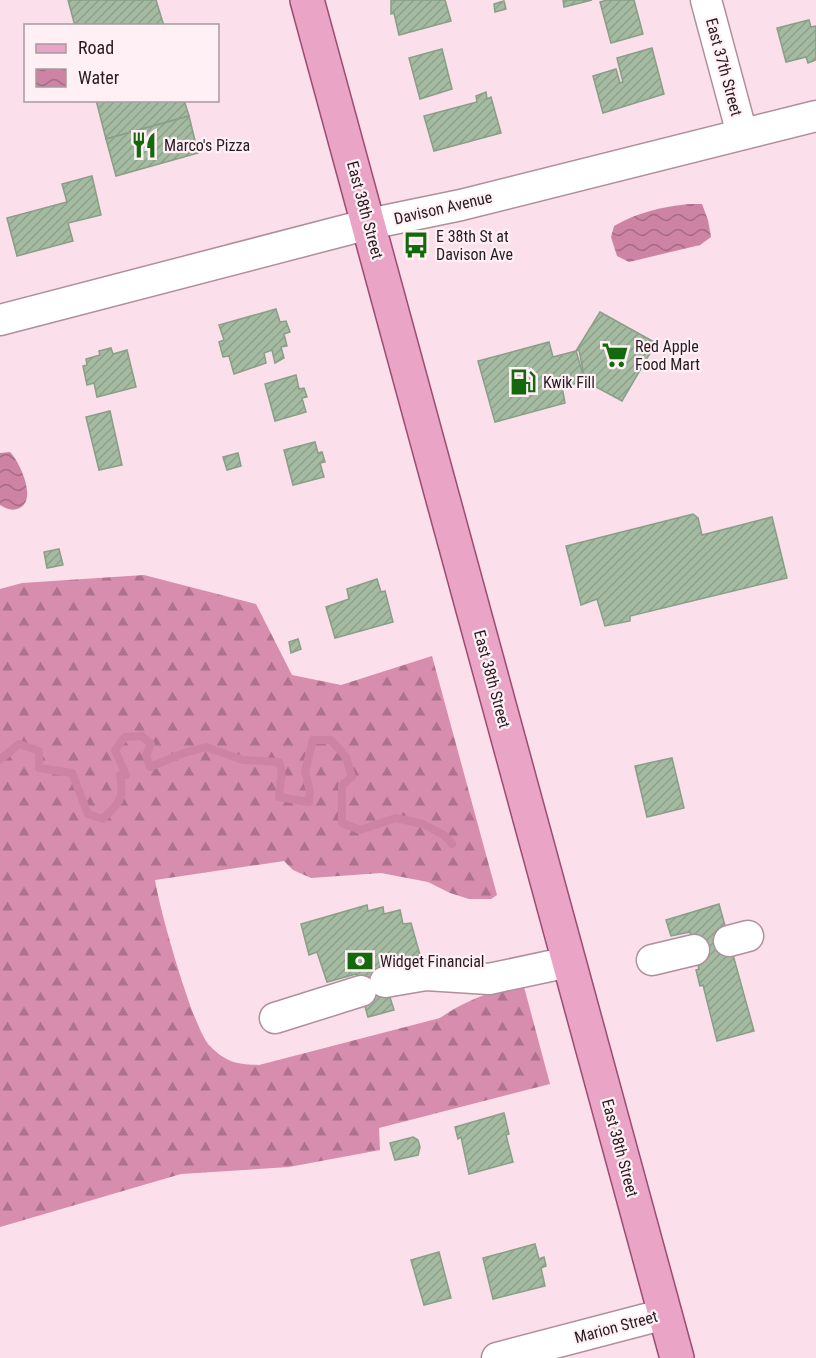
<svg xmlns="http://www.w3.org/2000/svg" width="816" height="1358" font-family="'Roboto Condensed',sans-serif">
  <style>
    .forest { fill: url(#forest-firs) }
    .water { fill: url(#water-waves) }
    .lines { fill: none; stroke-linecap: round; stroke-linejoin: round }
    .stream { stroke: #cd83a4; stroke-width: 8 }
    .building { fill: url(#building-hatch); stroke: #899e86; stroke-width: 1.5 }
    .minor-casing { stroke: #b08f9c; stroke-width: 33 }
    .major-casing { stroke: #9c4c72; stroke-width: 36 }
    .minor { stroke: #fff; stroke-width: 30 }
    .major { stroke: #eaa4c5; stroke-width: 33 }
    .labels { text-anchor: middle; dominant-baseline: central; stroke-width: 4.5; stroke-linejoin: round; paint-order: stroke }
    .street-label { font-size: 16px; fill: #261a1f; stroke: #fff0f6 }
    .poi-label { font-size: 16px; fill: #261a1f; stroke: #fff0f6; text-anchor: start }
  </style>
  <defs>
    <pattern id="forest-firs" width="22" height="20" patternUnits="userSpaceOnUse" patternTransform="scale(1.5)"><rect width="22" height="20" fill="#d78dae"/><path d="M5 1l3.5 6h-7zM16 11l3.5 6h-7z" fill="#ae728d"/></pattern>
    <pattern id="water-waves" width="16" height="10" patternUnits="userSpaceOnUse" patternTransform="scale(1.5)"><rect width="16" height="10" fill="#cd83a4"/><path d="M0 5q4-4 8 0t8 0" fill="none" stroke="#a66a85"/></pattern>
    <pattern id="building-hatch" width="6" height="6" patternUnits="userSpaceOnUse" patternTransform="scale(1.5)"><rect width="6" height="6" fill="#a4bba2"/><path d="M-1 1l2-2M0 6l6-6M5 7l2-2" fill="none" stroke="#8da08b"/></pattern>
  </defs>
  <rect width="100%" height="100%" fill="#fbdfea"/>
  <!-- forest -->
  <path class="forest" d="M144,575L256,604L292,675L341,685L432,656L497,895L491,899H469L450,893L428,882L381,873L311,878L293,870L284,861L155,880C159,907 193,1030 210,1046C227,1063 236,1064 259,1065L440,1018C467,999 492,992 523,983L550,1084L379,1128L380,1150L289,1167L181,1174L0,1227V589L22,583Z"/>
  <!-- water -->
  <g class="water">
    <path d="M689,204H702L708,220L711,237L700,245L629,262L617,256L611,237L614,226C638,212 662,207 689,204Z"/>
    <path d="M10,452C20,462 39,503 17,509C11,511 5,508 0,505V453Z"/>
  </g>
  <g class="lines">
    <!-- stream -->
    <path class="stream" d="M0,760L19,744L39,751V768L72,773L88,814L103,819C119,802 125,800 120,775H126L115,750L125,737L142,736L151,744L146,755L150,767L184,753L206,747L243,760L279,762C285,776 279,782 279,797L309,802L310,792L305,771L313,740H331L346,757L352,777L342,785V823L360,830L396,818L423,824L444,835L452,844"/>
  </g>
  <!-- building -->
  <g class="building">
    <polygon points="68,0 156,0 164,26 75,26"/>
    <polygon points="391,0 445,0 451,21 399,35 394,13 391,14"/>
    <polygon points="563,0 592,0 564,7"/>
    <polygon points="607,0 634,0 643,34 611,43 600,2"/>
    <polygon points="504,1 506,9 495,12 494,4"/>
    <polygon points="809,20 811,27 816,26 816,60 808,63 806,57 786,62 777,28"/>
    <polygon points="652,48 664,94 603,113 593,76 616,69 620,83 623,82 617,58"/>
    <polygon points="442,49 452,89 420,99 409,58"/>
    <polygon points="486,92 487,99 491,97 501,133 434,151 424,116 477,102 476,96"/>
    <polygon points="96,100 184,100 189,116 106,139"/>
    <polygon points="189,116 198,153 116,176 106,139"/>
    <polygon points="92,176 101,215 68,223 73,241 17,256 7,218 67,202 62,184"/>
    <polygon points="276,309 280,322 286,321 290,332 284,334 287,346 281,347 284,358 275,363 272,350 264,353 266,363 234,374 229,356 223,357 219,342 224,340 219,325"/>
    <polygon points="600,312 656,343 622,401 585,381 579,350 576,351"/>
    <polygon points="549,342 553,357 576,351 585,381 562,387 565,403 495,422 478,361"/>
    <polygon points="111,348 113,354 127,350 136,387 97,397 94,383 87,385 83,366 87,365 86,359 100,355 99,351"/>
    <polygon points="296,375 299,389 304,388 307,397 302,398 306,412 275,421 265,384"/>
    <polygon points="110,411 122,465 99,470 86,417"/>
    <polygon points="315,442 318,453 322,452 325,462 320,463 324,477 293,485 284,450"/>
    <polygon points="238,453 241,466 227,470 223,457"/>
    <polygon points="693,514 698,518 702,535 772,517 787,578 630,616 630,621 605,626 597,599 581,605 566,546"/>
    <polygon points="59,549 63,565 47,568 44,552"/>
    <polygon points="377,579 381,592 385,591 393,622 335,638 326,607 349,599 347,589"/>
    <polygon points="298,639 301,649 291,653 289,642"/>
    <polygon points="672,758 684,808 647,817 635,766"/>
    <polygon points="719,904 754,1031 717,1041 703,985 700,986 696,970 699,969 690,932 671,936 666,920"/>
    <polygon points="367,905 368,911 383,907 384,914 400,910 403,924 411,923 420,955 380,966 394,1010 368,1017 356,974 327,982 317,952 309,955 301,924"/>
    <polygon points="504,1113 509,1134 506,1135 513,1162 469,1174 461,1137 458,1139 455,1127"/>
    <polygon points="413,1137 418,1140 420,1147 418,1155 395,1160 390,1143"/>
    <polygon points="535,1244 539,1259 544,1257 546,1266 541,1268 545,1286 493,1299 483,1258"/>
    <polygon points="439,1252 451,1298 424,1305 411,1260"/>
  </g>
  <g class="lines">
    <!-- minor casing -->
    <g class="minor-casing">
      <g id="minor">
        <polyline points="706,0 742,134"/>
        <polyline points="0,320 369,224 461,205 816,116"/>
        <polyline points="729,941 748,936"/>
        <polyline points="652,960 694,950"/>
        <polyline points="385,982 426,975 489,979 569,962"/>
        <polyline points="275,1018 361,991"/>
        <polyline points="497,1358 665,1314"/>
      </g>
    </g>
    <!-- major casing -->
    <g class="major-casing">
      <polyline id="major" points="307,0 677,1358"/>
    </g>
    <!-- minor -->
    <use href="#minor" class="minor"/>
    <!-- major -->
    <use href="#major" class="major"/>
  </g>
  <!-- icons -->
  <defs>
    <g id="restaurant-bare" transform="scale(2.07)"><path d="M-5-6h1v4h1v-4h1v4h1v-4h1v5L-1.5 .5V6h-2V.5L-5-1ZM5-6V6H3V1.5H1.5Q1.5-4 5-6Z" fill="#15690d" stroke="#fff0f6" stroke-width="2.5" paint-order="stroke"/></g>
    <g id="bus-bare" transform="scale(2.07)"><path d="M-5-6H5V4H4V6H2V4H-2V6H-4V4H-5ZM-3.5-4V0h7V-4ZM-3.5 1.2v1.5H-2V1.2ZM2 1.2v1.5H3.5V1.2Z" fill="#15690d" stroke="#fff0f6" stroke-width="2.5" paint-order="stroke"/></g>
    <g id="supermarket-bare" transform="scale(2.07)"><path d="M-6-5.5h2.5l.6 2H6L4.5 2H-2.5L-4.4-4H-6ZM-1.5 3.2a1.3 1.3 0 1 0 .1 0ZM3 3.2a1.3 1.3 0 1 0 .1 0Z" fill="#15690d" stroke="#fff0f6" stroke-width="2.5" paint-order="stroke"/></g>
    <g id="fuel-bare" transform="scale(2.07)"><path d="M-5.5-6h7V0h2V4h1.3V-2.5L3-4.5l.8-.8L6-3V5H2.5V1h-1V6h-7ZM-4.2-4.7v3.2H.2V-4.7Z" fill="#15690d" stroke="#fff0f6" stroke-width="2.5" paint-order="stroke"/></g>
    <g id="bank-bare" transform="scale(2.07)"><path d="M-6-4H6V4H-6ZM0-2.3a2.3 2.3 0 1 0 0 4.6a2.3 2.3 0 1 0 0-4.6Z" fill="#15690d" stroke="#fff0f6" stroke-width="2.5" paint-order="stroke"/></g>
  </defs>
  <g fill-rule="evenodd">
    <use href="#restaurant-bare" x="144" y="145"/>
    <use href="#bus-bare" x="416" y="245"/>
    <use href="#supermarket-bare" x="615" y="355"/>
    <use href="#fuel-bare" x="523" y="382"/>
    <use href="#bank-bare" x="360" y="961"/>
  </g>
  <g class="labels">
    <!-- street labels -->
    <g class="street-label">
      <text transform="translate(724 67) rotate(75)">East 37th Street</text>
      <text transform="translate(443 208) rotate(-13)">Davison Avenue</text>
      <text transform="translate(365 210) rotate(75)">East 38th Street</text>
      <text transform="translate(492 679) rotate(75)">East 38th Street</text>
      <text transform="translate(620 1148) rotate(75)">East 38th Street</text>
      <text transform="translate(616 1327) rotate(-15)">Marion Street</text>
    </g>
    <!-- poi labels -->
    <g class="poi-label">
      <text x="164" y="145">Marco's Pizza</text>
      <text x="436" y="236">E 38th St at<tspan x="436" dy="18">Davison Ave</tspan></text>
      <text x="635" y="346">Red Apple<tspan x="635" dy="18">Food Mart</tspan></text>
      <text x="543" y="382">Kwik Fill</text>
      <text x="380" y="961">Widget Financial</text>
    </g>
  </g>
  <!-- legend -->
  <rect x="24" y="24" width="195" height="78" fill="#fff0f6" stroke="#a89aa0" stroke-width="1.5"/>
  <rect x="36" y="44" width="30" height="9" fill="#eaa4c5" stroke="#a89aa0" stroke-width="1.5"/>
  <text x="78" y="54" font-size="18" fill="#261a1f">Road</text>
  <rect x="36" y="69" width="30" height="18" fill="url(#water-waves)" stroke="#a89aa0" stroke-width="1.5"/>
  <text x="78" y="84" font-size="18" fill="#261a1f">Water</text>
</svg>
